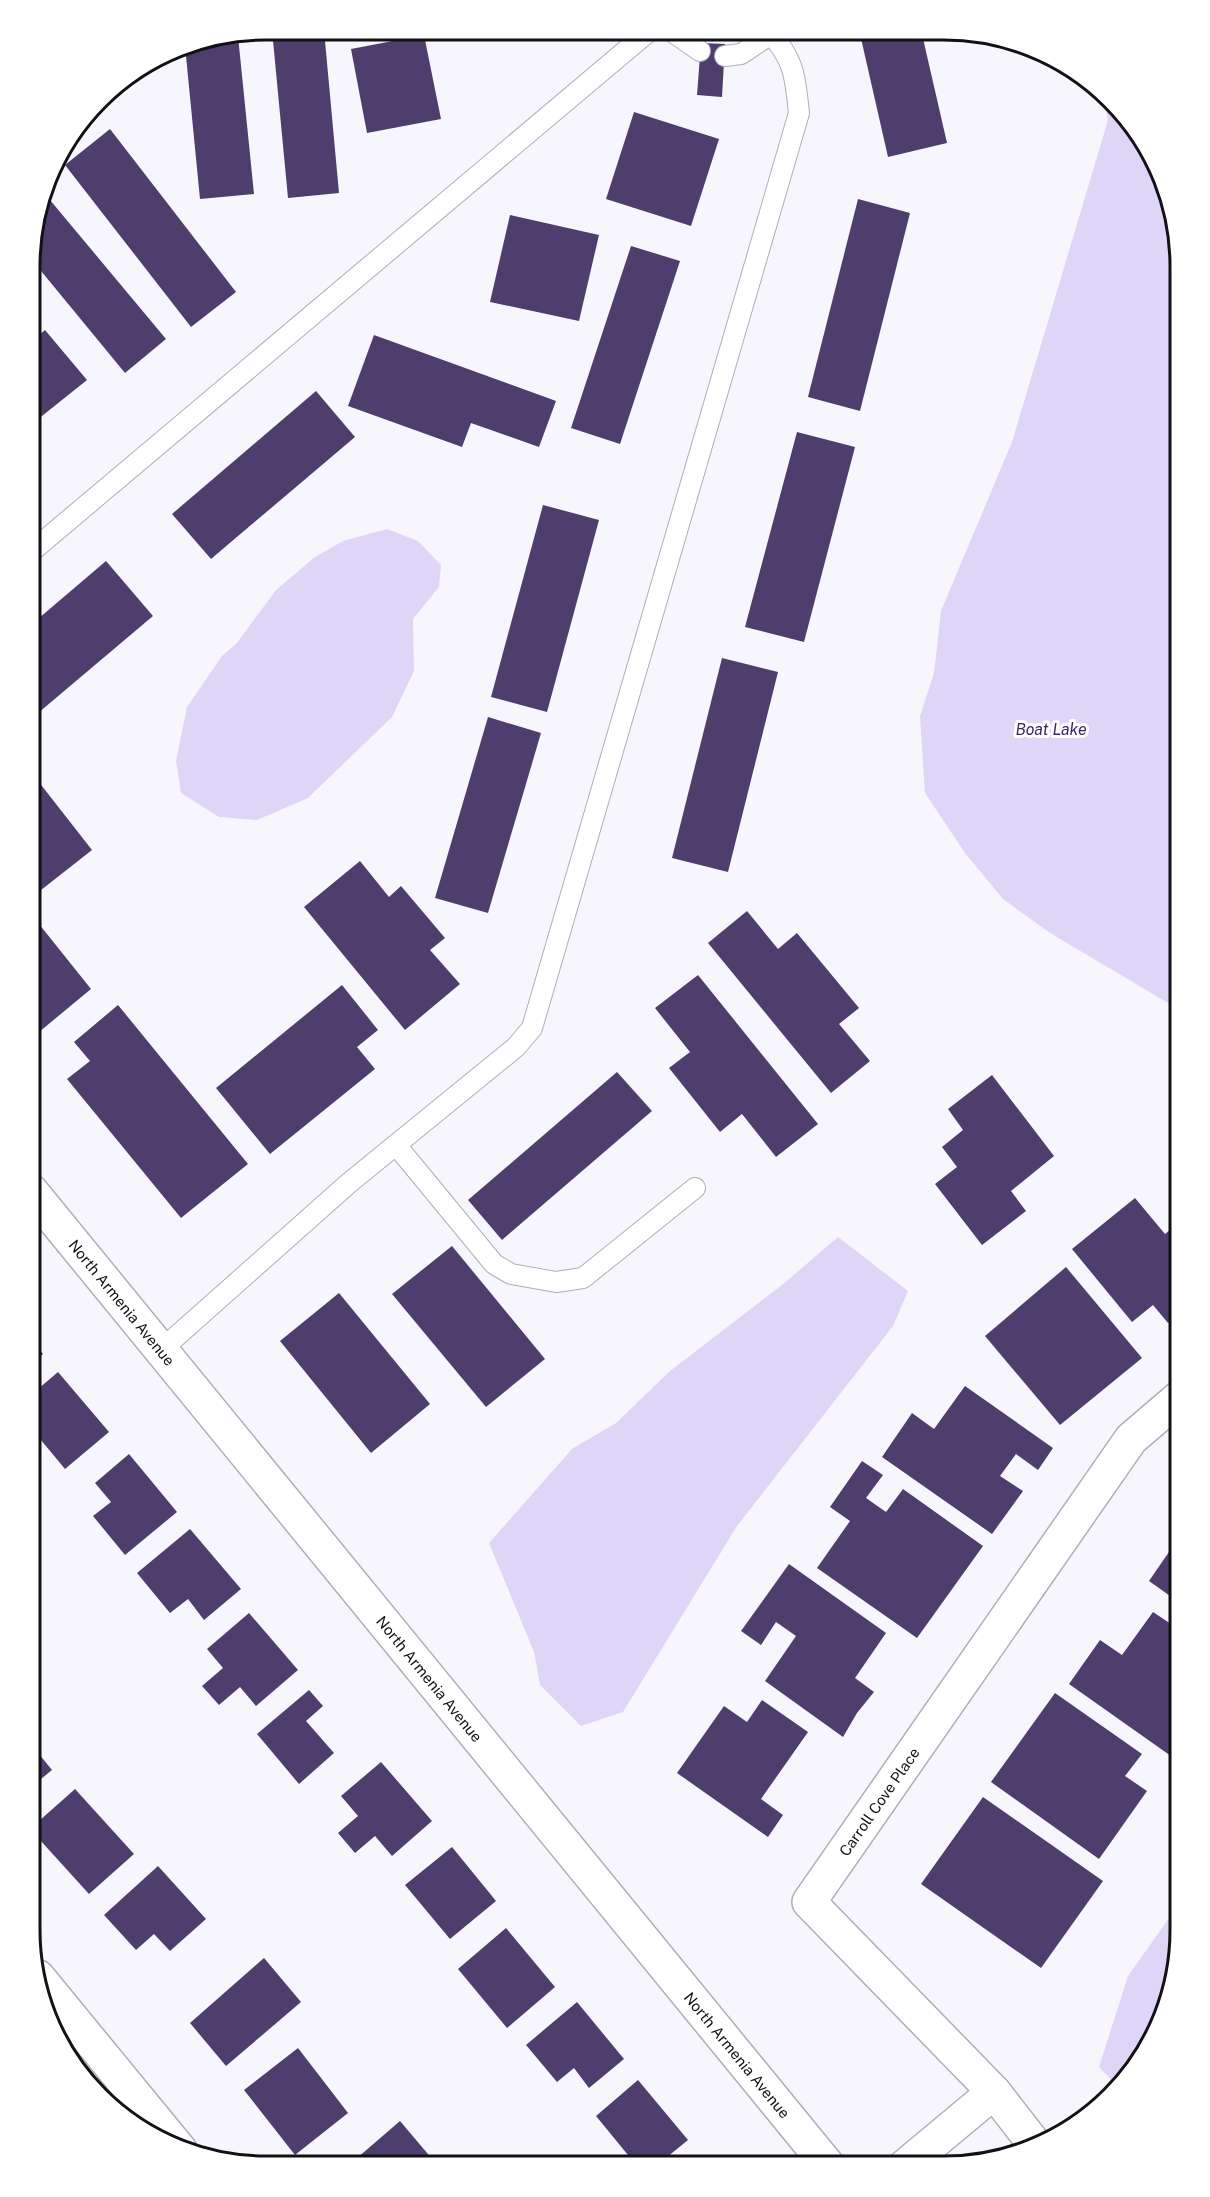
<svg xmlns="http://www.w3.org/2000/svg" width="1210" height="2197" font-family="'Public Sans',sans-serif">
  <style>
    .green { fill: #c6e7bf }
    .water { fill: #dfd5f7 }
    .building { fill: #4e3e6d }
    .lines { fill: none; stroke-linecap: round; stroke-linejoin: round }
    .lane-casing { stroke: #b0adb9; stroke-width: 22 }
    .street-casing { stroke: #b0adb9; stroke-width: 36 }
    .secondary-casing { stroke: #b0adb9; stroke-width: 36 }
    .lane { stroke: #fff; stroke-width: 20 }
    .street { stroke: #fff; stroke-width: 33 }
    .secondary { stroke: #fff; stroke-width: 33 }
    .labels { text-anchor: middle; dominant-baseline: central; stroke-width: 6; stroke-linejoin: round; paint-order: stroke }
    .street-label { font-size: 15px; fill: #121115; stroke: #fff }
    .water-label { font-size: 16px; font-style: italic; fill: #3e2465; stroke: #fff }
    .rim { fill: none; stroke: #121115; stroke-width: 3 }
  </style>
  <rect width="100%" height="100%" fill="#f8f6fd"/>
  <!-- green -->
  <polygon class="green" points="50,2020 137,2127 122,2118 79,2074"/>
  <!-- water -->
  <g class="water">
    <polygon points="1102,92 1140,135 1167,190 1180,266 1180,1010 1050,933 1003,899 965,853 925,793 920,716 934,673 941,611 1012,442 1108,120"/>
    <polygon points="387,529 418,541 441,565 439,587 413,619 414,671 392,717 308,798 257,820 219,817 181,793 176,761 187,707 222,656 236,644 276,590 315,557 343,541"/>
    <polygon points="838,1237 908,1291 893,1326 737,1526 623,1712 581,1726 540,1685 534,1652 489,1543 572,1449 616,1423 670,1371 782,1285"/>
    <path d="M1179,1904C1180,1968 1166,2040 1118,2087L1099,2067L1128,1976Z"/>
  </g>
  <!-- building -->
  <g class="building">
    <polygon points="272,30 324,30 339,193 288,198"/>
    <polygon points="860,34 922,34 947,143 888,157"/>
    <polygon points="424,35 441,119 367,133 351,49"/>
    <polygon points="238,36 254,194 200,199 185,46"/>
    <polygon points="701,43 725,44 722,97 697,95"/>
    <polygon points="123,81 123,82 104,97 110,89"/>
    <polygon points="634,112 719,139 691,226 606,199"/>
    <polygon points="110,129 236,292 191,327 65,165"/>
    <polygon points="45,194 166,339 125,373 32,260 32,236"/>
    <polygon points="858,199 910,213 860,411 808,397"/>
    <polygon points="510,215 599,235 579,321 490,302"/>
    <polygon points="631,246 680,261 620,444 571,428"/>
    <polygon points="45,330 87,380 32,424 32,341"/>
    <polygon points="374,335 556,401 539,447 471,423 462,447 348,406"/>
    <polygon points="316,391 355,437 211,559 172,514"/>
    <polygon points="797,432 855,447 804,642 745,627"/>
    <polygon points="543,505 599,520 547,712 491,697"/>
    <polygon points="106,561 153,616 31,719 32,624"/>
    <polygon points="722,658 778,672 728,872 672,858"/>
    <polygon points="488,717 541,733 488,913 435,898"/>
    <polygon points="31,772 92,850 36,894 31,887"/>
    <polygon points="360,861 389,897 401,886 445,938 430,950 460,984 405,1030 304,907"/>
    <polygon points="747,911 778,949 797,933 859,1008 839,1024 870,1061 831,1093 708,943"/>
    <polygon points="39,924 91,989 33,1037 31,1034 31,931"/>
    <polygon points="698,975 818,1124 776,1157 742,1114 720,1132 669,1068 690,1052 655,1008"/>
    <polygon points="342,985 378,1030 357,1047 375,1069 270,1154 216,1088"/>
    <polygon points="118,1005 248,1164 181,1218 67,1079 90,1061 74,1042"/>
    <polygon points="617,1072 652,1111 502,1240 468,1200"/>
    <polygon points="992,1075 1054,1156 1011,1191 1026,1211 982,1245 935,1184 957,1167 942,1147 963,1130 948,1109"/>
    <polygon points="1135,1198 1165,1234 1180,1222 1180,1314 1168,1323 1153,1305 1132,1322 1072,1249"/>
    <polygon points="452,1246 545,1359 486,1407 392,1294"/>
    <polygon points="1066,1267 1142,1358 1060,1425 985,1336"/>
    <polygon points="339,1293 430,1404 371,1453 280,1341"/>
    <polygon points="31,1339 43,1354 31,1364"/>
    <polygon points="58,1372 109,1432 65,1469 31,1428 31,1395"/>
    <polygon points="965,1386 1053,1448 1038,1470 1016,1454 1000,1476 1023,1491 992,1534 882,1457 912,1413 934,1429"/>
    <polygon points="129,1454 177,1512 125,1555 93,1516 111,1502 95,1483"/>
    <polygon points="862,1461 883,1475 866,1498 886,1512 903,1489 983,1546 917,1638 817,1568 850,1521 830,1507"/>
    <polygon points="190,1529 241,1589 204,1620 188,1599 170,1613 137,1573"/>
    <polygon points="1180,1536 1180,1603 1149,1581"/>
    <polygon points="789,1564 886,1633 855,1678 874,1692 857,1713 843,1737 765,1681 796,1636 776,1622 761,1645 741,1631"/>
    <polygon points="1153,1612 1180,1630 1178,1761 1069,1684 1100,1640 1122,1655"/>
    <polygon points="249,1613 298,1670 256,1706 240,1687 219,1705 202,1686 223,1668 207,1649"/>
    <polygon points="309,1690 323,1706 306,1721 334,1753 299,1784 257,1734"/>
    <polygon points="1055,1693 1142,1754 1125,1776 1147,1791 1099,1859 991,1782"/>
    <polygon points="762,1700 808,1732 761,1799 783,1815 768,1837 677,1773 724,1706 747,1722"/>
    <polygon points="30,1743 52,1770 30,1788"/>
    <polygon points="381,1762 432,1821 392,1856 375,1836 355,1853 338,1833 358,1816 341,1796"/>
    <polygon points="75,1789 134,1854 89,1894 30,1829"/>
    <polygon points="983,1797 1103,1881 1041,1968 921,1884"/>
    <polygon points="452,1847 496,1901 450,1939 405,1885"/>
    <polygon points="158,1866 206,1919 170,1951 154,1934 136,1950 104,1915"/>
    <polygon points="506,1928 555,1987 507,2028 458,1969"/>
    <polygon points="264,1958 301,2002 226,2066 190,2023"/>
    <polygon points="577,2002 624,2059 589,2088 574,2068 557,2082 526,2045"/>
    <polygon points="298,2048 348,2113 295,2155 244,2090"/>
    <polygon points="638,2080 688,2140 656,2166 637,2166 596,2116"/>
    <polygon points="400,2121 433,2160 426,2165 349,2165"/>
    <polygon points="706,2157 714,2166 694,2166"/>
  </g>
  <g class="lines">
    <!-- lane casing -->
    <g class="lane-casing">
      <g id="lane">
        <polyline points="674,33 700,51"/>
        <polyline points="725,56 741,54 771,34"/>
        <polyline points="32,551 648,32"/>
        <polyline points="396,1145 494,1264 511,1274 556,1282 583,1278 695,1188"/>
        <path d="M161,1350L349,1183L516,1047L532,1028L799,113C795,77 795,61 770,33"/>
      </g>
    </g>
    <!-- street casing -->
    <g class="street-casing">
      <g id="street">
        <polyline points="38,1977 180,2150"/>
        <path id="s1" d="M1036,2146L994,2092L809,1902L1131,1439L1180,1397"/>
        <polyline points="904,2167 994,2092"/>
      </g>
    </g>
    <!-- secondary casing -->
    <g class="secondary-casing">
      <g id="secondary">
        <path id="s2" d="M31,1191L829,2167"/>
      </g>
    </g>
    <!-- lane -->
    <use href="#lane" class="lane"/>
    <!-- street -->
    <use href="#street" class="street"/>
    <!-- secondary -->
    <use href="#secondary" class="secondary"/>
  </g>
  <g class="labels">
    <!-- street labels -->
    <g class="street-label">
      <text stroke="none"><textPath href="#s2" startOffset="144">North Armenia Avenue</textPath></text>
      <text stroke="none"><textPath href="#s2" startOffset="630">North Armenia Avenue</textPath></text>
      <text stroke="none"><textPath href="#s1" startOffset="456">Carroll Cove Place</textPath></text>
      <text stroke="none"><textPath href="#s2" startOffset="1116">North Armenia Avenue</textPath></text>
    </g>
    <!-- water labels -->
    <g class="water-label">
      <text x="1051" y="729">Boat Lake</text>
    </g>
  </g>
  <!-- crop -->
  <path d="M0 0H1210V2197H0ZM266 40H944A226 226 0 0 1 1170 266V1930A226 226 0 0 1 944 2156H266A226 226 0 0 1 40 1930V266A226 226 0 0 1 266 40Z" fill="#fff" fill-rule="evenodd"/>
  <path class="rim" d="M266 40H944A226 226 0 0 1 1170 266V1930A226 226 0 0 1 944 2156H266A226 226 0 0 1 40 1930V266A226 226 0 0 1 266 40Z"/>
</svg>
